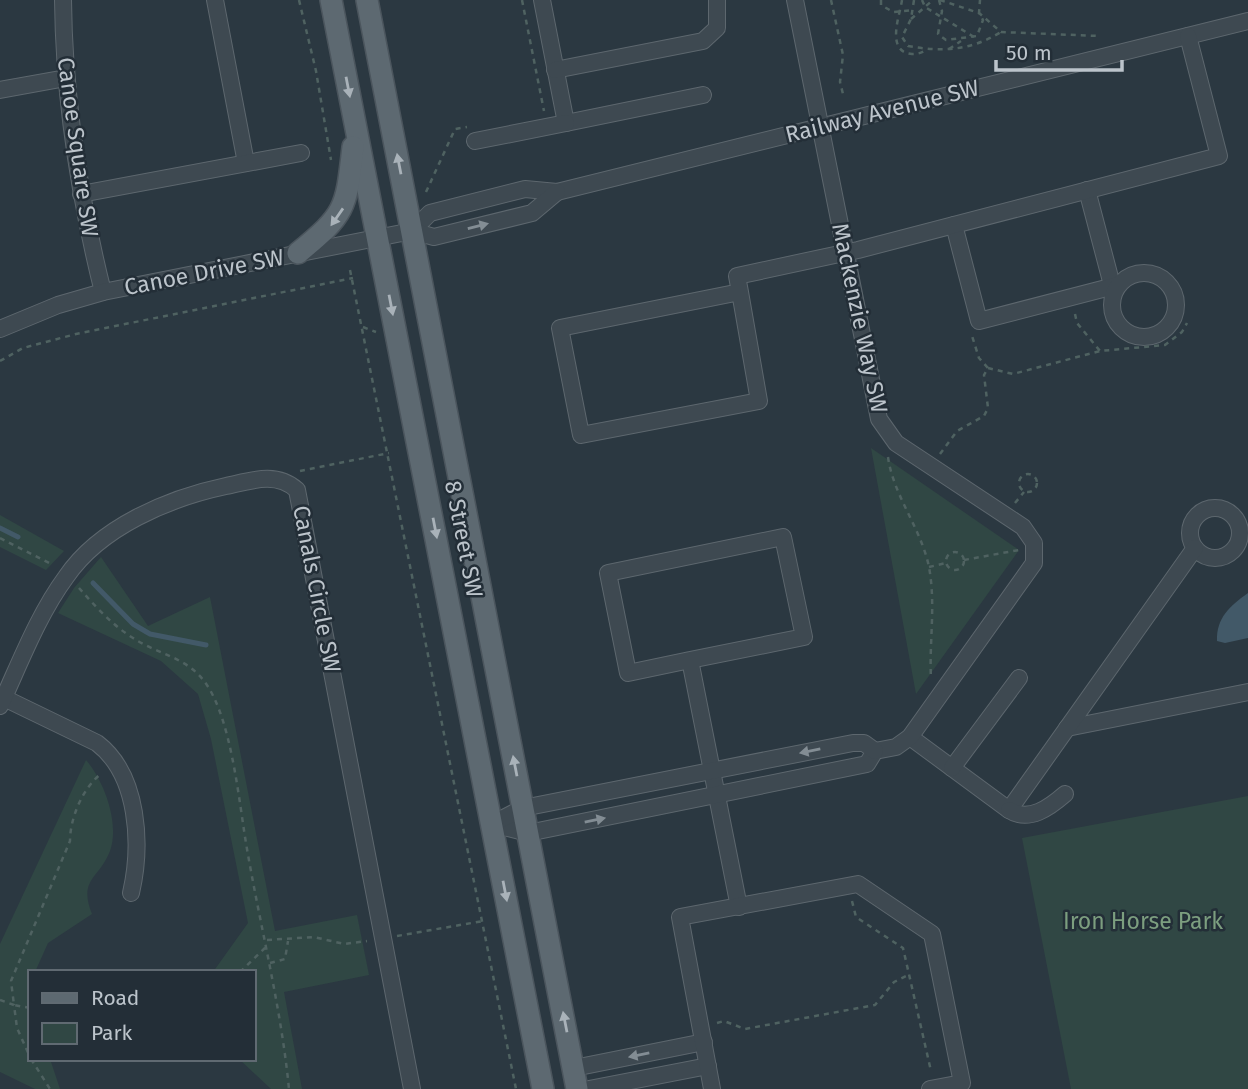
<svg xmlns="http://www.w3.org/2000/svg" width="1248" height="1089" font-family="'Fira Sans',sans-serif">
  <style>
    .green { fill: #304744 }
    .water { fill: #425968 }
    .lines { fill: none; stroke-linecap: round; stroke-linejoin: round }
    .stream { stroke: #425968; stroke-width: 5 }
    .minor-casing { stroke: #5d676e; stroke-width: 18 }
    .major-casing { stroke: #4b555d; stroke-width: 24 }
    .path { stroke: #4f6261; stroke-width: 2.5; stroke-dasharray: 5 5; stroke-linecap: butt }
    .minor { stroke: #3e4951; stroke-width: 16 }
    .major { stroke: #5d6971; stroke-width: 21 }
    .oneway { fill: #a9b2b9 }
    .oneway2 { fill: #838d94 }
    .labels { text-anchor: middle; dominant-baseline: central; stroke-width: 5; stroke-linejoin: round; paint-order: stroke }
    .street-label { font-size: 23px; fill: #bcc4cb; stroke: #232e37 }
    .park-label { font-size: 23px; fill: #7c9e7f; stroke: #232e37 }
  </style>
  <rect width="100%" height="100%" fill="#2b3841"/>
  <!-- green -->
  <g class="green">
    <polygon points="871,448 1019,550 916,694"/>
    <polygon points="0,515 64,551 46,570 0,547"/>
    <polygon points="101,557 148,626 210,597 275,931 357,915 369,975 284,992 302,1089 271,1089 239,1059 254,1059 254,972 213,972 248,923 211,739 198,694 161,661 58,613 74,588"/>
    <path d="M86,760C104,781 120,823 110,851C99,879 78,879 92,914L48,943L35,972H30V1059H50L60,1089H35L0,1072V944Z"/>
    <polygon points="1248,796 1248,1089 1071,1089 1022,838"/>
  </g>
  <!-- water -->
  <path class="water" d="M1248,593V638L1225,643L1217,641C1216,618 1230,606 1248,593Z"/>
  <g class="lines">
    <!-- stream -->
    <g class="stream">
      <polyline points="0,528 18,537"/>
      <polyline points="93,583 133,624 150,634 206,645"/>
    </g>
    <!-- minor casing -->
    <g class="minor-casing">
      <g id="minor">
        <path d="M63,0C64,100 79,196 103,292"/>
        <polyline points="215,0 246,163"/>
        <polyline points="542,0 566,123 703,95"/>
        <polyline points="555,70 703,41 717,28 717,0"/>
        <polyline points="0,90 66,78"/>
        <polyline points="475,141 566,123"/>
        <polyline points="1087,190 1112,285"/>
        <polyline points="81,194 301,153"/>
        <polyline points="954,225 979,321 1118,285"/>
        <polyline points="412,231 430,213 525,189 557,192 1248,21"/>
        <circle cx="1144" cy="305" r="32"/>
        <polyline points="740,292 560,328 581,435 759,401 740,292 737,276 858,250 1219,156 1188,36"/>
        <polyline points="0,329 58,305 103,292 412,231 434,237 532,213 557,192"/>
        <circle cx="1215" cy="533" r="25"/>
        <polyline points="690,660 804,637 783,537 608,573 628,673 690,660 739,907"/>
        <path d="M0,696L97,743C139,775 142,845 131,893"/>
        <path d="M0,706C20,663 38,615 66,577C100,527 169,498 226,486C250,481 276,471 297,490L412,1089"/>
        <polyline points="1067,728 1248,692"/>
        <polyline points="910,737 1009,810 1195,548"/>
        <polyline points="952,768 1019,678"/>
        <path d="M1009,810C1029,823 1050,807 1065,794"/>
        <polyline points="492,824 528,833 867,764 875,751 896,747 910,737 1034,563 1034,543 1023,527 896,443 879,419 795,0"/>
        <polyline points="492,824 523,808 853,743 864,743 875,751"/>
        <polyline points="574,1068 704,1042"/>
        <polyline points="589,1089 708,1066"/>
        <polyline points="712,1089 680,917 858,884 932,934 962,1083 930,1089"/>
      </g>
    </g>
    <!-- major casing -->
    <g class="major-casing">
      <g id="major">
        <polyline points="331,0 543,1089"/>
        <polyline points="367,0 577,1089"/>
        <path d="M298,253C347,213 346,208 353,147"/>
      </g>
    </g>
    <!-- path -->
    <g class="path">
      <polyline points="299,0 316,71 331,160"/>
      <polyline points="522,0 544,111"/>
      <polyline points="831,0 843,55 840,82 843,94"/>
      <polyline points="881,0 881,5 893,12 913,10"/>
      <path d="M902,0C900,15 885,52 912,54C918,54 922,53 927,49"/>
      <path d="M914,0L911,19L902,37L908,46C942,52 970,51 1001,32"/>
      <polyline points="922,0 925,7 974,37"/>
      <polyline points="939,0 942,11 938,34 946,40 977,36 983,20 979,13 980,0"/>
      <polyline points="940,0 979,13 1001,32 1099,36"/>
      <polyline points="911,19 933,0"/>
      <polyline points="949,49 961,41"/>
      <polyline points="426,192 455,129 467,127"/>
      <polyline points="350,270 516,1089"/>
      <polyline points="1075,314 1077,323 1100,351"/>
      <polyline points="363,327 376,332"/>
      <polyline points="0,361 23,348 76,334 353,278"/>
      <polyline points="988,368 1013,374 1100,351 1165,345 1182,332 1187,323"/>
      <polyline points="940,454 957,431 984,416 988,408 984,375 988,368 979,358 972,336"/>
      <path d="M888,457C893,495 921,528 929,567C936,605 929,642 931,679"/>
      <polyline points="300,471 389,453"/>
      <circle cx="1028" cy="483" r="9"/>
      <polyline points="1015,503 1024,492"/>
      <polyline points="0,538 53,565"/>
      <circle cx="955" cy="561" r="9"/>
      <polyline points="964,560 1019,550"/>
      <polyline points="929,567 946,563"/>
      <path d="M79,588C95,606 112,625 133,638C157,654 186,657 204,681C232,717 239,804 247,849C261,930 281,1007 289,1089"/>
      <polyline points="852,901 856,917 903,948 931,1071"/>
      <polyline points="397,936 483,921"/>
      <polyline points="267,940 314,937 344,944 367,941"/>
      <polyline points="270,963 285,959 288,941"/>
      <polyline points="240,972 266,947"/>
      <polyline points="0,1000 14,1005 17,1028 30,1057"/>
      <path d="M30,1008L14,1005L11,981L70,841C70,818 83,787 102,773"/>
      <polyline points="717,1023 724,1021 745,1029 875,1005 894,982 908,975"/>
      <polyline points="31,1059 50,1089"/>
    </g>
    <!-- minor -->
    <use href="#minor" class="minor"/>
    <!-- major -->
    <use href="#major" class="major"/>
  </g>
  <!-- one-way arrows -->
  <defs><path id="oneway-solid" d="M-6-.8H1V-3.2L6.5 0L1 3.2V.8H-6Z" transform="scale(1.75)"/></defs>
  <g class="oneway">
    <use href="#oneway-solid" transform="translate(348 87) rotate(79)"/>
    <use href="#oneway-solid" transform="translate(399 164) rotate(-101)"/>
    <use href="#oneway-solid" transform="translate(337 217) rotate(125)"/>
    <use href="#oneway-solid" transform="translate(391 305) rotate(79)"/>
    <use href="#oneway-solid" transform="translate(435 528) rotate(79)"/>
    <use href="#oneway-solid" transform="translate(515 766) rotate(-101)"/>
    <use href="#oneway-solid" transform="translate(505 891) rotate(79)"/>
    <use href="#oneway-solid" transform="translate(565 1022) rotate(-101)"/>
  </g>
  <g class="oneway2">
    <use href="#oneway-solid" transform="translate(478 226) rotate(-14)"/>
    <use href="#oneway-solid" transform="translate(810 751) rotate(169)"/>
    <use href="#oneway-solid" transform="translate(595 820) rotate(-11)"/>
    <use href="#oneway-solid" transform="translate(639 1055) rotate(169)"/>
  </g>
  <g class="labels">
    <!-- street labels -->
    <g class="street-label">
      <text transform="translate(882 111) rotate(-14)">Railway Avenue SW</text>
      <text transform="translate(78 147) rotate(82)">Canoe Square SW</text>
      <text transform="translate(204 272) rotate(-11)">Canoe Drive SW</text>
      <text transform="translate(860 318) rotate(78)">Mackenzie Way SW</text>
      <text transform="translate(464 539) rotate(79)">8 Street SW</text>
      <text transform="translate(317 589) rotate(79)">Canals Circle SW</text>
    </g>
    <!-- park labels -->
    <g class="park-label">
      <text x="1143" y="921">Iron Horse Park</text>
    </g>
  </g>
  <!-- legend -->
  <rect x="28" y="970" width="228" height="91" fill="#232e37" stroke="#606a72" stroke-width="2"/>
  <rect x="42" y="993" width="35" height="10" fill="#5d6971" stroke="#606a72" stroke-width="2"/>
  <text x="91" y="1005" font-size="21" fill="#bcc4cb">Road</text>
  <rect x="42" y="1023" width="35" height="21" fill="#304744" stroke="#606a72" stroke-width="2"/>
  <text x="91" y="1040" font-size="21" fill="#bcc4cb">Park</text>
  <!-- scale -->
  <path d="M996 60v10h126v-10" fill="none" stroke="#bcc4cb" stroke-width="3.5"/>
  <text x="1006" y="60" font-size="21" fill="#bcc4cb" stroke="#232e37" stroke-width="5" paint-order="stroke">50 m</text>
</svg>
